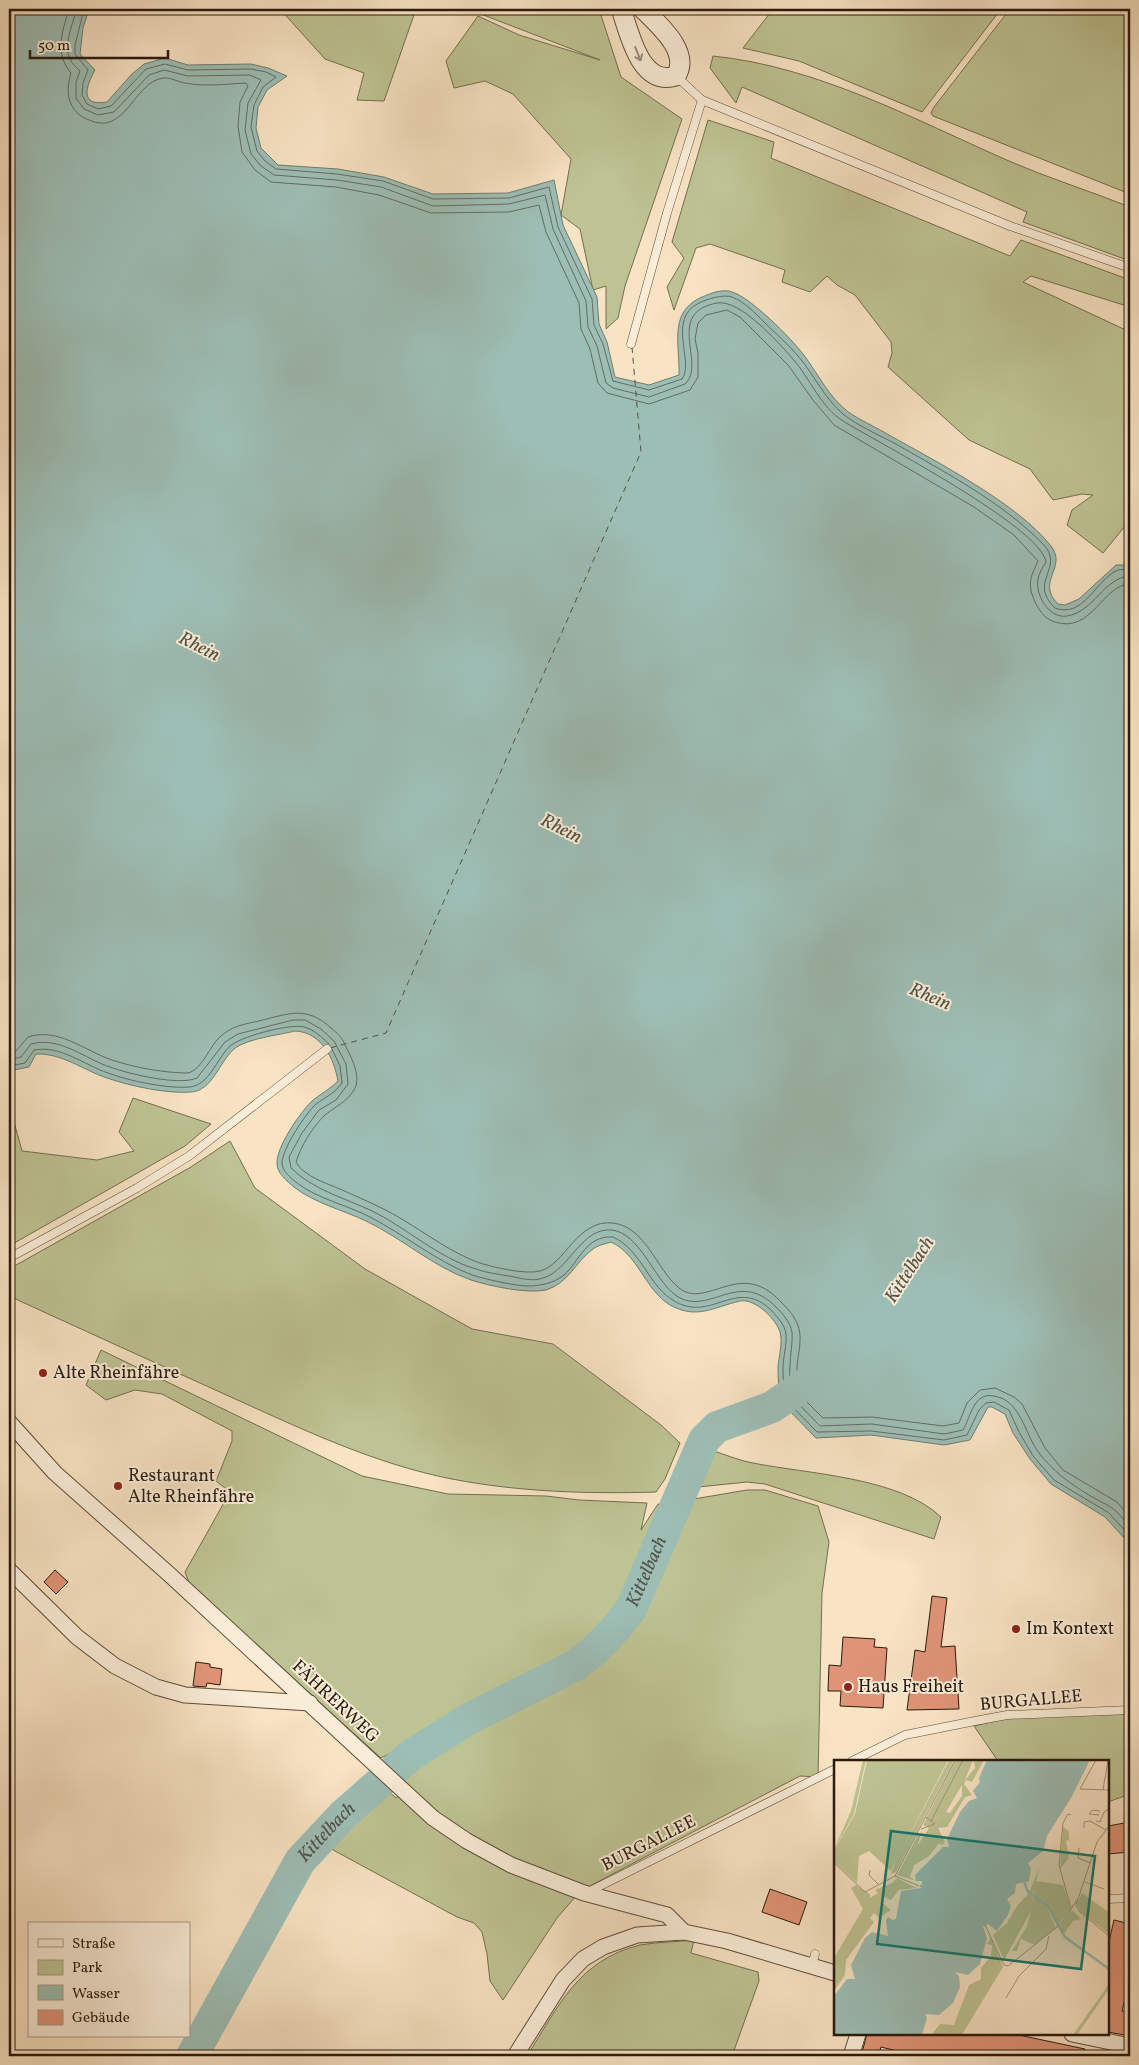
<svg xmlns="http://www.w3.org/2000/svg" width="1139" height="2065" font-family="Vollkorn,serif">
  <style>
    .green { fill: #bec393; stroke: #746e50 }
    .water { fill: #9dbeb5; stroke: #6f7c72 }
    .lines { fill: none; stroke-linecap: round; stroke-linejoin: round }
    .shore { stroke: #646c62; stroke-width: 1 }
    .river { stroke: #9dbeb5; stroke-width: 32 }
    .ferry { stroke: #525348; stroke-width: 1; stroke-dasharray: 6 5; stroke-linecap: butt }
    .building { fill: #e09477; stroke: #2a1a0e }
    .service-casing { stroke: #5e4c3b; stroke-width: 9 }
    .minor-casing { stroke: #5e4c3b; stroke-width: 17 }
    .tertiary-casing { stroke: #5e4c3b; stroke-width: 21 }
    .service { stroke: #faedd8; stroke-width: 8 }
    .minor { stroke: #faedd8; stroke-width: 15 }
    .tertiary { stroke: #faedd8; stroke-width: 19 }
    .oneway { stroke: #9c8e7d }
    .poi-dot { fill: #8f2418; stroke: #faedd8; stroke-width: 2 }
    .labels { text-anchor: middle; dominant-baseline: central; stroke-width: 4; stroke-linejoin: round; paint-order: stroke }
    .poi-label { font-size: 18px; fill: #2a1a0e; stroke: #faedd8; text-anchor: start }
    .street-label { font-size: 18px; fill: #2a1a0e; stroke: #faedd8 }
    .water-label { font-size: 19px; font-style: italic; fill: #525348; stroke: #faedd8 }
    .inset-river { fill: none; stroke: #9dbeb5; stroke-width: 2.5 }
    .inset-road { fill: none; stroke: #a6937b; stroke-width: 1 }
    .view { fill: #0f766e; fill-opacity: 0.15; stroke: #0f766e; stroke-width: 2.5 }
    .inset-edge { fill: none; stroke: #2a1a0e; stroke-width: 2.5 }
  </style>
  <rect width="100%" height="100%" fill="#f8e3c3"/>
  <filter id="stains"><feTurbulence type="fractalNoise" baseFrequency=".004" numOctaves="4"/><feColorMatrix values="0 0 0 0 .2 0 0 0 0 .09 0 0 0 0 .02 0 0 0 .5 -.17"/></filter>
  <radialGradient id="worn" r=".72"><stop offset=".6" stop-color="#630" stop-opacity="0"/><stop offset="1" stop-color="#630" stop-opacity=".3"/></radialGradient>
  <!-- green -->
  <g class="green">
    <polygon points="280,9 416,9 384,101 357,100 364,73 325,59"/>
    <polygon points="468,9 599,9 621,77 682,119 625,286 618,318 606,329 606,286 593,290 580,229 561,215 571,159 513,94 485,81 454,88 446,61 478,16 519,35 600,60"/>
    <polygon points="773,9 1001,9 922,112 799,61 743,48"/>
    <polygon points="1010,9 1130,9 1130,194 933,116 931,113 934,107"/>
    <path d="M713,56C819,67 913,119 1009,161C1048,178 1090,191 1130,207V261L1023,222L1027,212L742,87L736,103L710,68Z"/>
    <polygon points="708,120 774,142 771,158 1010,256 1021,240 1130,280 1130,307 1031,276 1023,282 1130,332 1130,520 1103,553 1067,525 1072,510 1093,495 1082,494 1053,500 1030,469 969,440 888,367 892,353 891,342 855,295 837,285 827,276 810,292 782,282 785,270 710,244 696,248 674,310 667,287 684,258 672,242"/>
    <polygon points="133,1098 211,1124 185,1146 9,1246 9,1117 13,1118 22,1151 97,1160 134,1151 119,1132"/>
    <path d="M230,1141L255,1188L365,1269L472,1329L553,1344L661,1425L680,1443L665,1479L656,1492C588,1494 519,1492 452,1479C375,1464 304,1430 233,1398C158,1364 83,1330 9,1296V1269L191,1167Z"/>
    <path d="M101,1350L362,1476L448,1494L546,1496L579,1500L647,1503L641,1530L658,1504L669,1505C655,1538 644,1574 626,1605C614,1627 592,1644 572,1660L381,1758L190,1585L185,1572L230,1492L216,1481L232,1441V1431L162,1394L135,1390L106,1400L86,1385Z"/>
    <path d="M705,1448C721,1453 737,1460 753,1463C808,1474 899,1477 941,1517L934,1539L765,1484L747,1482L688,1488Z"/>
    <path d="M747,1490H765L818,1506L829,1542L822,1593L818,1777L800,1776L586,1888L512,1860L436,1814L392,1774L412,1759L574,1671C590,1660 606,1648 619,1634C646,1606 667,1538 682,1501Z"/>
    <polygon points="1130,1713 1130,1794 1108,1802 1108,1761 998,1761 974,1726 1008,1718"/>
    <polygon points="385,1788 396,1798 399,1795 576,1896 557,1918 503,2000 490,1981 487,1954 482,1932 474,1923 457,1917 322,1844 348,1816"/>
    <path d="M694,1940L691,1953L758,1972L759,1981L732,2056H527C558,2007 578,1960 640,1945C657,1942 676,1942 694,1940Z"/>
  </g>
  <!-- water -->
  <path class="water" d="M9,9H89L83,28L80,54L95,70C86,86 79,107 107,102L132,74L144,64L165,58L188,65L251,64L268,68L287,76L267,90L258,107L256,128L261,148L278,165L338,169L384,177L433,194L508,193L554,180L563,225L597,297L599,324L607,342L615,377L649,385L679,375C680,342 667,309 707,295C714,292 725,289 732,292C750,297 791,338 803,354C817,372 828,396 847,411C859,420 876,427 889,435C937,462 1018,504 1051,546C1068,568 1035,581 1058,604L1065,605L1079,599L1116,565H1130V1541L1126,1540L1105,1517L1051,1484L1030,1459L1013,1433L1005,1414L992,1407H988L970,1440L944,1445L871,1435L816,1438L780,1401C779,1390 778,1378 778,1367C779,1356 783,1342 780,1332C776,1319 755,1298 740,1301C714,1307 697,1320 670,1305C645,1290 638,1254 611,1242C605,1244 598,1245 593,1249C575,1262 569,1283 546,1290C528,1294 489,1286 471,1280C433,1267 402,1238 366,1221C343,1210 314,1203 294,1187C287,1181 277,1173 277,1164C276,1147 300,1113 311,1102C320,1094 329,1090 338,1081C334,1058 321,1032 295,1031C279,1035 244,1039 233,1050C219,1063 212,1091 191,1092C167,1094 130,1086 107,1078C83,1070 62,1053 36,1054L29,1067L9,1071Z"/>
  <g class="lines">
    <!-- shore -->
    <g class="shore">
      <path d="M69,9C62,33 54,52 71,73C68,84 66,95 72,106C76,113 81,117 89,120C125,137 134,82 163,78C170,77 178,82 185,83C205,87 226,84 246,83L248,86L240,102L238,126L242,152L255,170L271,182L336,187L379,195L431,213L509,212L539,205L546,232L579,303L581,329L590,349L598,383L607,393L649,404L690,390L698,377V353L695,339L698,323L706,315L727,310L740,317L788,365L813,400L834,425L974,507L1014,535L1038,561C1032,574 1027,583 1033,597C1037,608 1044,619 1055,622C1092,634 1103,584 1130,584"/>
      <path d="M77,9C73,22 63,46 70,59C72,64 77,68 80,71L76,82V98L84,109L98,115L114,112L149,75L164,70L188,76L250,75L261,80L248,103L245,130L251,154L261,166L274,175L337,180L381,187L433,206L509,204L545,195L553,229L586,301L588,327L597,346L606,383L613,388L649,397L685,384C707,364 664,313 717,303C740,299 778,342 793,359C810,378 821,408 843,421C877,442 1041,527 1046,562C1043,567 1039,573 1038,579C1035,595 1049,619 1067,616C1094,612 1104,577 1130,576"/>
      <path d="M84,9L75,45V54L88,70L83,83L82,95L87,104L98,109L111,106L146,69L165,64L188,70L251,69L266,72L276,77L263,87L254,105L251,127L257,151L265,161L276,169L337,174L383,181L433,199L509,198L549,187L558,227L592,299L594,325L603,344L613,381L649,390L682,379C695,362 666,319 699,303C707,299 723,294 732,297C745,302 755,313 764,322C776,334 789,345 799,357C814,375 825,399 843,414C858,426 879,435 896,444C946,473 1002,502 1043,544C1066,568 1027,581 1055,608C1084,619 1096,579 1118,570C1121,569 1127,570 1130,570"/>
      <path d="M332,1049L340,1066L342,1083C335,1093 326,1097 316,1104C306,1113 282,1149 282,1163C282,1171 291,1178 297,1183C318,1199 347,1205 370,1217C405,1235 436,1261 472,1275C485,1279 515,1286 528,1286C540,1286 554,1283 564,1275C579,1262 586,1235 613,1237C642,1250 648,1287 676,1302C713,1322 737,1276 772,1311C778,1318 785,1325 786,1334C787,1345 783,1357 783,1368C783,1378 784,1389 785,1399L817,1432L871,1431L944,1440L967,1435L979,1410L986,1403L994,1402L1009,1410L1019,1432L1033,1456L1054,1480L1109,1513L1130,1536"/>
      <path d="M9,1053L16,1051L28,1037C58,1027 85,1051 112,1060C136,1068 165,1073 189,1073C204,1067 209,1046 221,1036C232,1026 245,1024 259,1021C288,1014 306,1005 331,1028C337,1033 342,1037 345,1045C351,1057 361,1075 355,1088C348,1102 334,1107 324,1116C312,1128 301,1146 296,1162C303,1176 326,1183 340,1189C362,1199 384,1208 405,1221C428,1235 451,1252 477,1262C491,1267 526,1275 540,1271C565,1265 577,1219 613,1223C646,1227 656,1269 679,1288C707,1310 740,1258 780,1301C788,1309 796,1317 799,1329C802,1340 798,1355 797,1366C797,1375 798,1384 798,1393L823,1418L872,1417L943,1426L959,1423L967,1403L980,1390L995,1388L1014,1397L1022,1404L1045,1448L1063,1470L1117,1502L1130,1517"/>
      <path d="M9,1060L21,1057L31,1044C60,1036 85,1059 110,1067C129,1074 179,1086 197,1078L225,1042L238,1034L293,1020H305L321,1029L334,1041L346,1064L348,1084L336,1100L319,1110L302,1133L289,1157L291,1168C312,1189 344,1198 370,1210C406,1227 438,1258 476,1269C487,1273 498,1274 509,1276C520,1278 532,1282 543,1278C569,1271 581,1227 612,1230C639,1233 654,1278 674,1294C707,1320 737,1267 776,1307C783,1314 790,1322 792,1332C793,1342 790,1355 790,1366C789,1376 790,1386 791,1396L820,1426L872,1424L944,1434L963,1430C971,1417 973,1392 994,1396C1021,1400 1025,1435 1039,1453C1053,1471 1069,1483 1089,1495C1096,1500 1105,1503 1112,1508C1119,1513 1125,1521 1130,1528"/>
      <path d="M9,1066L25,1063L34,1050C61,1045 84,1065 108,1073C129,1081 168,1089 190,1087C209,1085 217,1059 229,1047C238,1037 291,1023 304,1027C314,1029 322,1038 329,1044"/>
    </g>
    <!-- river -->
    <path class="river" id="s1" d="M192,2056L300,1861L343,1815L411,1755L472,1717L576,1665L596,1649L617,1627L631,1609L704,1440L717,1427L772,1407L816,1377"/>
    <!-- ferry -->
    <polyline class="ferry" points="330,1048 386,1033 641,452 632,347"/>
  </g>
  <!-- building -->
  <g class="building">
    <polygon points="55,1570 68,1582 56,1594 44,1582"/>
    <polygon points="932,1596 947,1598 941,1647 955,1646 959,1709 907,1710 915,1650 925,1652"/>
    <polygon points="843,1637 875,1639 874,1647 887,1648 883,1708 840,1706 841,1691 828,1691 829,1665 841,1666"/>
    <polygon points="196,1662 210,1664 210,1667 222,1669 220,1685 207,1683 206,1687 193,1686"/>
    <polygon points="1130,1822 1130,1852 1108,1854 1108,1826"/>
    <polygon points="770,1889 807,1902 799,1925 762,1912"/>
    <polygon points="1114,1920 1130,1924 1130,1978 1122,2011 1130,2013 1130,2036 1108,2032 1108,1946"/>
    <polygon points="867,2034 1014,2034 1085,2049 1084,2056 908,2056 909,2054 881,2047 878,2056 861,2056"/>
  </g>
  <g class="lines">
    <!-- service casing -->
    <g class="service-casing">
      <g id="service">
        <polyline points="702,100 1010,226 1130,268"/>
        <polyline points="631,344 667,213 702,100 676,76"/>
        <polyline points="9,1258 137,1188 189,1156 327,1049"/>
        <polyline points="852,1761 905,1735 975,1721 1007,1715 1130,1710"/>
        <polyline points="586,1893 835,1769"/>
        <polyline points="1108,1899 1130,1898"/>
        <polyline points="812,1966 815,1954"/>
      </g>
    </g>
    <!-- minor casing -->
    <g class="minor-casing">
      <g id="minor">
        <polyline points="9,1422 55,1473 170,1575 433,1818 467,1841 511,1865 584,1893 667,1915 684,1932"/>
        <polyline points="9,1570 77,1637 115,1666 156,1687 185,1695 310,1703"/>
        <polyline points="1072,2034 1130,2046"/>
        <polyline points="515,2056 563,1980 583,1959 603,1947 637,1935 684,1932 727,1941 835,1973"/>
        <polyline points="851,2056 858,2034"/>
      </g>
    </g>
    <!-- tertiary casing -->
    <g class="tertiary-casing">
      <path id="tertiary" d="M621,9C630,34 640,87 676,76C691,52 659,25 643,9"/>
    </g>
    <!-- service -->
    <use href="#service" class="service"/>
    <!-- minor -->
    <use href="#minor" class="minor"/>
    <!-- tertiary -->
    <use href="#tertiary" class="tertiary"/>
  </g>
  <!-- one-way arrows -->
  <defs><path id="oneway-shaft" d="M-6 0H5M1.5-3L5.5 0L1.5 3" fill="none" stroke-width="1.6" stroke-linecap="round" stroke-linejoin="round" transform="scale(1.25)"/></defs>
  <use class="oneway" href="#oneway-shaft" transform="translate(638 54) rotate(68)"/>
  <!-- markers -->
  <g class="poi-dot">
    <circle cx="43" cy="1373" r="5"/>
    <circle cx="118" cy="1486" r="5"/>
    <circle cx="1016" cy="1629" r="5"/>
    <circle cx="848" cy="1687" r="5"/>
  </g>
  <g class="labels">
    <!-- poi labels -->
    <g class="poi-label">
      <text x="53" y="1373">Alte Rheinfähre</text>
      <text x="128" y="1476">Restaurant<tspan x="128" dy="21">Alte Rheinfähre</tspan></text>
      <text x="1026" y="1629">Im Kontext</text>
      <text x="858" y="1687">Haus Freiheit</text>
    </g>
    <!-- street labels -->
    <g class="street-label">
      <text transform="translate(1031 1701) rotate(-5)">BURGALLEE</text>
      <text transform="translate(335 1702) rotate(43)">FÄHRERWEG</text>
      <text transform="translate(649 1844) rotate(-27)">BURGALLEE</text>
    </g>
    <!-- water labels -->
    <g class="water-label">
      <text transform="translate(199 647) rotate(27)">Rhein</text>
      <text transform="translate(561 829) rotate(27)">Rhein</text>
      <text transform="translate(930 997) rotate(23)">Rhein</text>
      <text transform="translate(910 1270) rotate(-57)">Kittelbach</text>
      <text stroke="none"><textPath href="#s1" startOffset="684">Kittelbach</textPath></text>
      <text stroke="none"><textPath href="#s1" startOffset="262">Kittelbach</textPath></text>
    </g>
  </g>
  <!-- overview -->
  <g transform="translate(834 1760)">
    <rect width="275" height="275" fill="#f8e3c3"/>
    <path d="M29,0H32L20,54L0,89L17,51ZM33,0H114L63,99L115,0H120L62,112L57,114L62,100L57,111L35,91L25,96L23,123L0,102V90L21,54ZM121,0H139L131,20L141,8L140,0H150L138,22L132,20L130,24L138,35L131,37L113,67L104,68L111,82L108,85L105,83L94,97L80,105L76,117L82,121L63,115L84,75L88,72L83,86L95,68L89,65ZM128,25V36L116,53L112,52ZM229,67L235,71V80L232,81L235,98L226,109ZM205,109L202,121L229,125L237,149L223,167L212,143L200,135L199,128V134L195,132ZM63,118L83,128L65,130L57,140L50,137L47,142L57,150L45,158L40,153L36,158L40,162L12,200L11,215L0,231V198L29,149L17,128L22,125L36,134V138L44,133L41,130L58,123ZM248,133L273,151L275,148V174L247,152L243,144ZM194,134L199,137L198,143L200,136L211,143L222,168L201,185L187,179L183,191H178L193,166L197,151L170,200L159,175L173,163L183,146ZM238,150L247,159L239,161L229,175L225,168ZM157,177L169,207L132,268L128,275H97L106,264L120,265L135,225L147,219V208L157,196L158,185L153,184ZM275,224V229L243,275H239Z" fill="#bec393" fill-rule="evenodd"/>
    <path d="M153,0H256L237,38L213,76L209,91L194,103L197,108L195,121L182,124L181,133L173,139L177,146L174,155L163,171L154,164L149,167L153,178L146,204L134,215L121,212L125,216L126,227L119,243L105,255L91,254L93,258L88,275H0V236L13,219H21L17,205L31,178L38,172L54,176L52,160L54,157L59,160L62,159L67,131L88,128V121H82L81,115L109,87H115L113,79L126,52L135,41L143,38L139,31L146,22L145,18Z" fill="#9dbeb5"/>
    <path class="inset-river" d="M190,121L194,132L213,145L231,177L275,209M86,126H95L150,158L151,164"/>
    <path class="inset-road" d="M262,0L246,29L275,30M269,30L274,0M237,55L234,54L229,63L225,105L237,148M265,55L255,54L258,50L266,51M97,61L129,0M262,61L266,62L270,52L275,49M275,66L263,82L242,145L246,152L275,176M250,68V62L256,61L272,70M87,69L101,64L92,57M245,88L244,98L257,103M0,103L31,132L61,116L85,126M36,110L35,115L45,125M61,116L121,0M251,122L270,129M151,165L170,205L174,206L228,163L243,140M172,238L185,216L212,189L215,176"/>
    <path class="view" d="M57,71L261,96L247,209L43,184Z"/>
    <rect width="275" height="275" class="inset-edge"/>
  </g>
  <!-- margin -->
  <rect width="1139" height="2065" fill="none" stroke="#f8e3c3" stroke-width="30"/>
  <rect x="10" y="10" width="1119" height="2045" fill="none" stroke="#2a1a0e" stroke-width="2.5"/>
  <rect x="15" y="15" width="1109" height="2035" fill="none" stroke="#2a1a0e"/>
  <!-- legend -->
  <rect x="28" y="1922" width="162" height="115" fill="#faedd8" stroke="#a79987"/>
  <rect x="38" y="1939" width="25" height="8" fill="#faedd8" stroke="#a79987"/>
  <text x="72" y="1948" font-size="15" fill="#2a1a0e">Straße</text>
  <rect x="38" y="1960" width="25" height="15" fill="#bec393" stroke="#a79987"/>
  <text x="72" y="1972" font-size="15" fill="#2a1a0e">Park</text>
  <rect x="38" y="1985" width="25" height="15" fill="#9dbeb5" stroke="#a79987"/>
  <text x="72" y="1998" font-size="15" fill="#2a1a0e">Wasser</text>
  <rect x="38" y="2010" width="25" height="15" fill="#e09477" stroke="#a79987"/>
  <text x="72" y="2022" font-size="15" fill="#2a1a0e">Gebäude</text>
  <!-- scale -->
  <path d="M30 50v8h138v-8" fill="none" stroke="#2a1a0e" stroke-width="2.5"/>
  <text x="38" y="50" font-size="15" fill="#2a1a0e" stroke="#faedd8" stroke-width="4" paint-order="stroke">50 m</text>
  <rect width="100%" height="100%" filter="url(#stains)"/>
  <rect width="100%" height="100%" fill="url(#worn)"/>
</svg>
